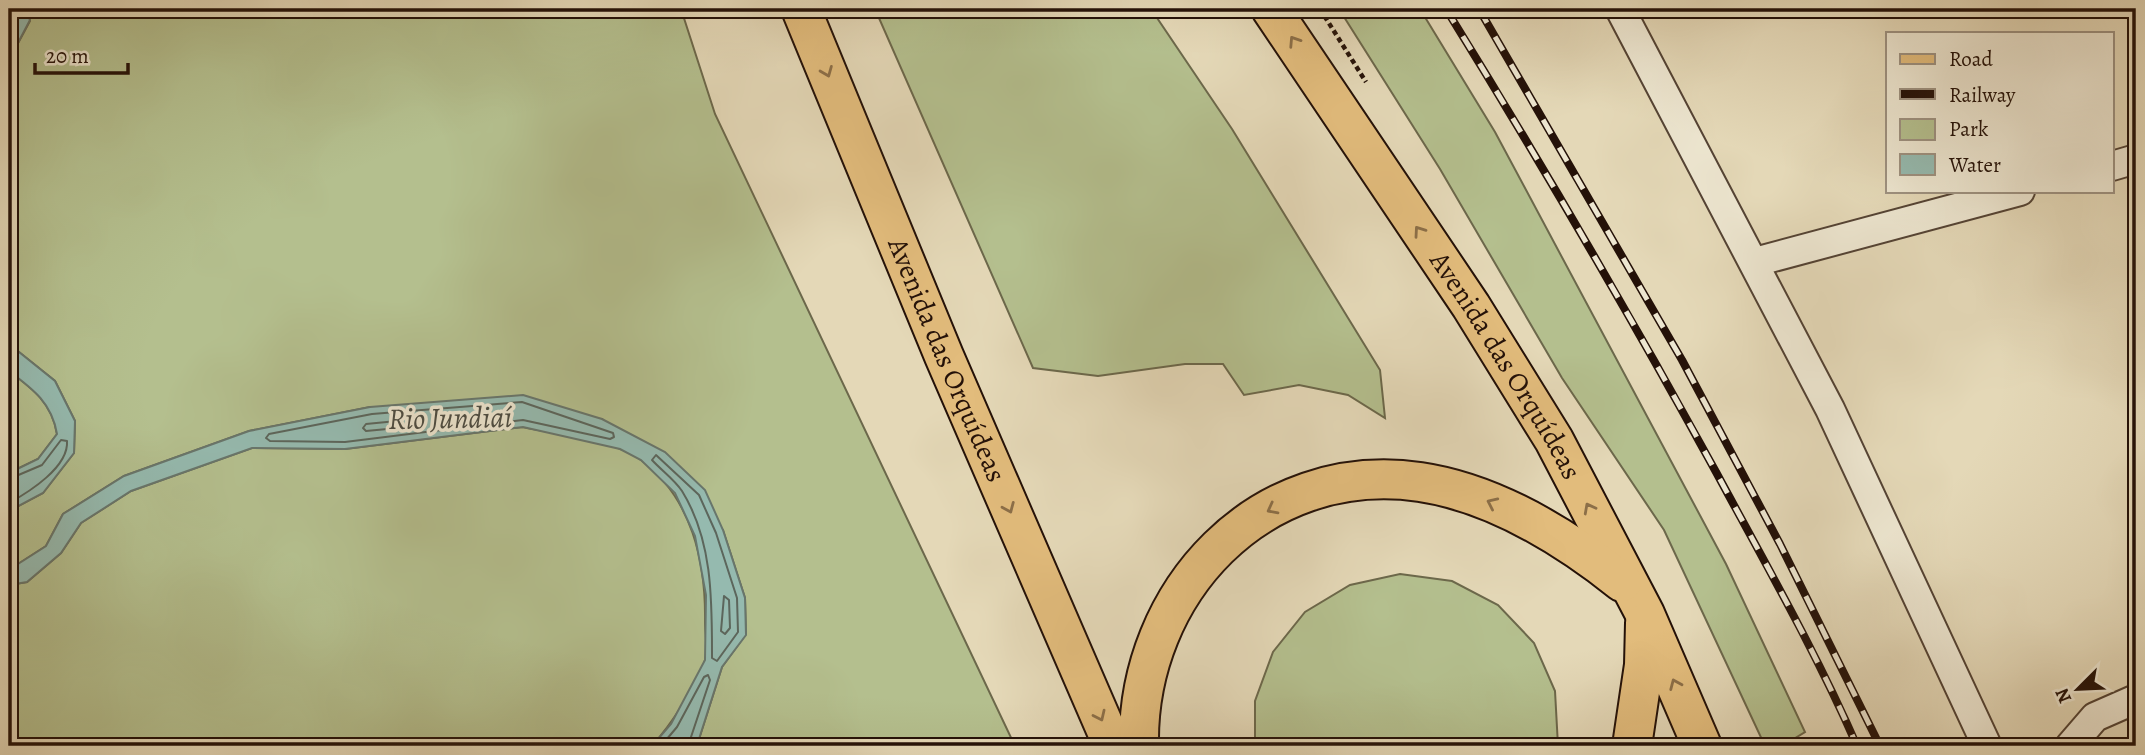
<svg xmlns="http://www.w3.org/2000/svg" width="2145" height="755" font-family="Alegreya,serif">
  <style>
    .green { fill: #b4bf8e; stroke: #6c684b; stroke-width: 2 }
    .water { fill: #95baaf; stroke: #68766c; stroke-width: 2 }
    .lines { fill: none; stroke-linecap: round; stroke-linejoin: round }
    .shore { stroke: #5c665c; stroke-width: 2 }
    .street-casing { stroke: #544334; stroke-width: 32 }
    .primary-casing { stroke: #241108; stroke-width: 42 }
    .path { stroke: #241108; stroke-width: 4.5; stroke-dasharray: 5 3.5; stroke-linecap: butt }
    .street { stroke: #ede6d0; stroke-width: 28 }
    .primary { stroke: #e2bc7c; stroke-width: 38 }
    .rail-casing { stroke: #241108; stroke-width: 8 }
    .rail { stroke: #ede6d0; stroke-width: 5; stroke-dasharray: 16; stroke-linecap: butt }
    .oneway { stroke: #8c6f48 }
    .labels { text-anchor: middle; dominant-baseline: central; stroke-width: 7; stroke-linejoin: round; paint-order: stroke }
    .street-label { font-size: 28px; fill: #241108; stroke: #ede6d0 }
    .water-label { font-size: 30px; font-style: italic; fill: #4c4c42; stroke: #ede6d0 }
  </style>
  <rect width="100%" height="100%" fill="#e4d8b7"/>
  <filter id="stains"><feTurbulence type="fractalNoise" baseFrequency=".00286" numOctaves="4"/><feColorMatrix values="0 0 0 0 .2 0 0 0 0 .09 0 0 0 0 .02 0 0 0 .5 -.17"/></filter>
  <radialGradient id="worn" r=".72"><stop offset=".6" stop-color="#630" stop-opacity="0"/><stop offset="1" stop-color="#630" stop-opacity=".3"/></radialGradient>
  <!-- green -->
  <g class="green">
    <polygon points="25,9 681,9 715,114 1015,746 693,746 699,739 722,667 746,634 745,598 723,530 602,419 370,407 249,431 124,476 63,514 46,546 18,564 9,561 9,511 43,493 74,453 75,421 55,381 9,344 9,60 30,21"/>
    <polygon points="875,9 1151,9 1232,129 1380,370 1385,418 1348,395 1299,385 1244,395 1223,364 1185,364 1098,376 1033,368"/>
    <polygon points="1339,9 1420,9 1495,132 1726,564 1805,732 1782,746 1765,746 1664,530 1562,378 1440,169"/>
    <path d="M9,371C33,389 52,403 57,434L38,459L9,473Z"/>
    <path d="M523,427C557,435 614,439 641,460C692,498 706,562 705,622C705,634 708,649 705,660C699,684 669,727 652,746H9V585L27,582L61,553L81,523L131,491L252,448L345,449Z"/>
    <polygon points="1400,574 1452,581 1498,605 1534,643 1555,691 1558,746 1255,746 1255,701 1273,652 1305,612 1350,585"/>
  </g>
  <!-- water -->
  <g class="water">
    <polygon points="9,9 25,9 30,20 9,60"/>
    <path d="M9,344L55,381L75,421L74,453L43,493L9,511V473L38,459L57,434C52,403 33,389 9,371Z"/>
    <polygon points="523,395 602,419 665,452 705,490 723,530 745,598 746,635 722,667 699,739 693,746 652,746 671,724 705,660 706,595 695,536 675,493 641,460 620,449 523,427 345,449 252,448 131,491 81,523 61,553 27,582 9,585 9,561 18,564 46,546 63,514 124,476 249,431 370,407"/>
  </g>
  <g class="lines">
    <!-- shore -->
    <g class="shore">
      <polygon points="522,402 613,433 614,437 610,439 523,420 345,442 270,441 266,438 269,434 372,414"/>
      <polygon points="397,421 400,424 398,428 366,431 363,428 366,424"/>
      <path d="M656,455L699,495L716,533L737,598L738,632L717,661L712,658C712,601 713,541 682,491C674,479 661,470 652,460Z"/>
      <path d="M9,479L42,465L61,440L67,441C69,467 29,492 9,503"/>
      <polygon points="724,596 729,600 730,628 725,634 721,631"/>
      <polyline points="661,746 677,727 704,677 708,675 710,680 688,746"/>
    </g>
    <!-- street casing -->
    <g class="street-casing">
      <g id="street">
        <polyline points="1620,9 1830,409 1987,746"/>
        <polyline points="2112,166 2136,159"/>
        <polyline points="1755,262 2020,191"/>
        <polyline points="2070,746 2095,717 2136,699"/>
      </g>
    </g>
    <!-- primary casing -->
    <g class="primary-casing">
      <g id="primary">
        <path id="s1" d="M801,9L944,356L1113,746"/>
        <path id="s2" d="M1271,9L1471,306L1554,440L1645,614L1702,746"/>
        <path d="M1139,746C1136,592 1260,459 1420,482C1495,493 1564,536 1622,582"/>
        <polyline points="1632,746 1644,665 1645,623"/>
      </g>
    </g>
    <!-- path -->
    <polyline class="path" points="1320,9 1366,82"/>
    <!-- street -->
    <use href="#street" class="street"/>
    <!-- primary -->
    <use href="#primary" class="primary"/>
    <!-- rail casing -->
    <g class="rail-casing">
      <g id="rail">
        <path d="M1446,9C1540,161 1630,315 1716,472C1765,563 1816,652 1857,746"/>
        <polyline points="1479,9 1682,360 1780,544 1880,746"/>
      </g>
    </g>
    <!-- rail -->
    <use href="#rail" class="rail"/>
  </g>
  <!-- one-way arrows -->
  <defs><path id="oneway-chevron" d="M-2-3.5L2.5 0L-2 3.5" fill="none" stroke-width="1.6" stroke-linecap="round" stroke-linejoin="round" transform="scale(1.75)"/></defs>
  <g class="oneway">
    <use href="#oneway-chevron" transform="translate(1294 41) rotate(-123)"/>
    <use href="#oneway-chevron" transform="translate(827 72) rotate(68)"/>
    <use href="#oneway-chevron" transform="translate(1419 231) rotate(-125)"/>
    <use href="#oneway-chevron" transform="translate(1492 503) rotate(-155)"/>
    <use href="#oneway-chevron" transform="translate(1009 508) rotate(67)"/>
    <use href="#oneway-chevron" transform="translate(1589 508) rotate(-118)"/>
    <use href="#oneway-chevron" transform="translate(1272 509) rotate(152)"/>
    <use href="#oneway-chevron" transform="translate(1675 684) rotate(-113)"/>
    <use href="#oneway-chevron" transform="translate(1100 716) rotate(65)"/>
  </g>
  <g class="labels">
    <!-- street labels -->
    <g class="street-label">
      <text stroke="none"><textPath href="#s1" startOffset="380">Avenida das Orquídeas</textPath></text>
      <text stroke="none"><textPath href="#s2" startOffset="427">Avenida das Orquídeas</textPath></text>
    </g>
    <!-- water labels -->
    <g class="water-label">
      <text transform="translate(450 418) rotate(-1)">Rio Jundiaí</text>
    </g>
  </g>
  <!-- margin -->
  <rect width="2145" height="755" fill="none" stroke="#e4d8b7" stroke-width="35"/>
  <rect x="10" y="10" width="2124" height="734" fill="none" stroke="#241108" stroke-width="3.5"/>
  <rect x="18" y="18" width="2110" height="720" fill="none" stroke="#241108" stroke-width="2"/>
  <!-- legend -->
  <rect x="1886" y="32" width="228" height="161" fill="#ede6d0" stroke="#9d9180" stroke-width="2"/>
  <rect x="1900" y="54" width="35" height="10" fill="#e2bc7c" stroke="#9d9180" stroke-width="2"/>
  <text x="1949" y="66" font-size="21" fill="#241108">Road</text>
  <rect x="1900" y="89" width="35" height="10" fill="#241108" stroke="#9d9180" stroke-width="2"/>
  <text x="1949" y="102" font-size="21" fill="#241108">Railway</text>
  <rect x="1900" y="119" width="35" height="21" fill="#b4bf8e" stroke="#9d9180" stroke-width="2"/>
  <text x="1949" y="136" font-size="21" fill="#241108">Park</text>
  <rect x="1900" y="154" width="35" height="21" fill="#95baaf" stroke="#9d9180" stroke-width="2"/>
  <text x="1949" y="172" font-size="21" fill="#241108">Water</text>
  <!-- north arrow -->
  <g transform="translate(2078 689) rotate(246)" stroke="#ede6d0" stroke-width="5" paint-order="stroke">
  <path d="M0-5L12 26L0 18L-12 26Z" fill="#241108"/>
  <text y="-10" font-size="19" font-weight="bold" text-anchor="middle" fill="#241108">N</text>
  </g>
  <!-- scale -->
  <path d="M35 63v10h93v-10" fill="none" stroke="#241108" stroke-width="3.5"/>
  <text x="46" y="63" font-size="21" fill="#241108" stroke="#ede6d0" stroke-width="5" paint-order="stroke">20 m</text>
  <rect width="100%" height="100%" filter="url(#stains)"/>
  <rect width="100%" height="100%" fill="url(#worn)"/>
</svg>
